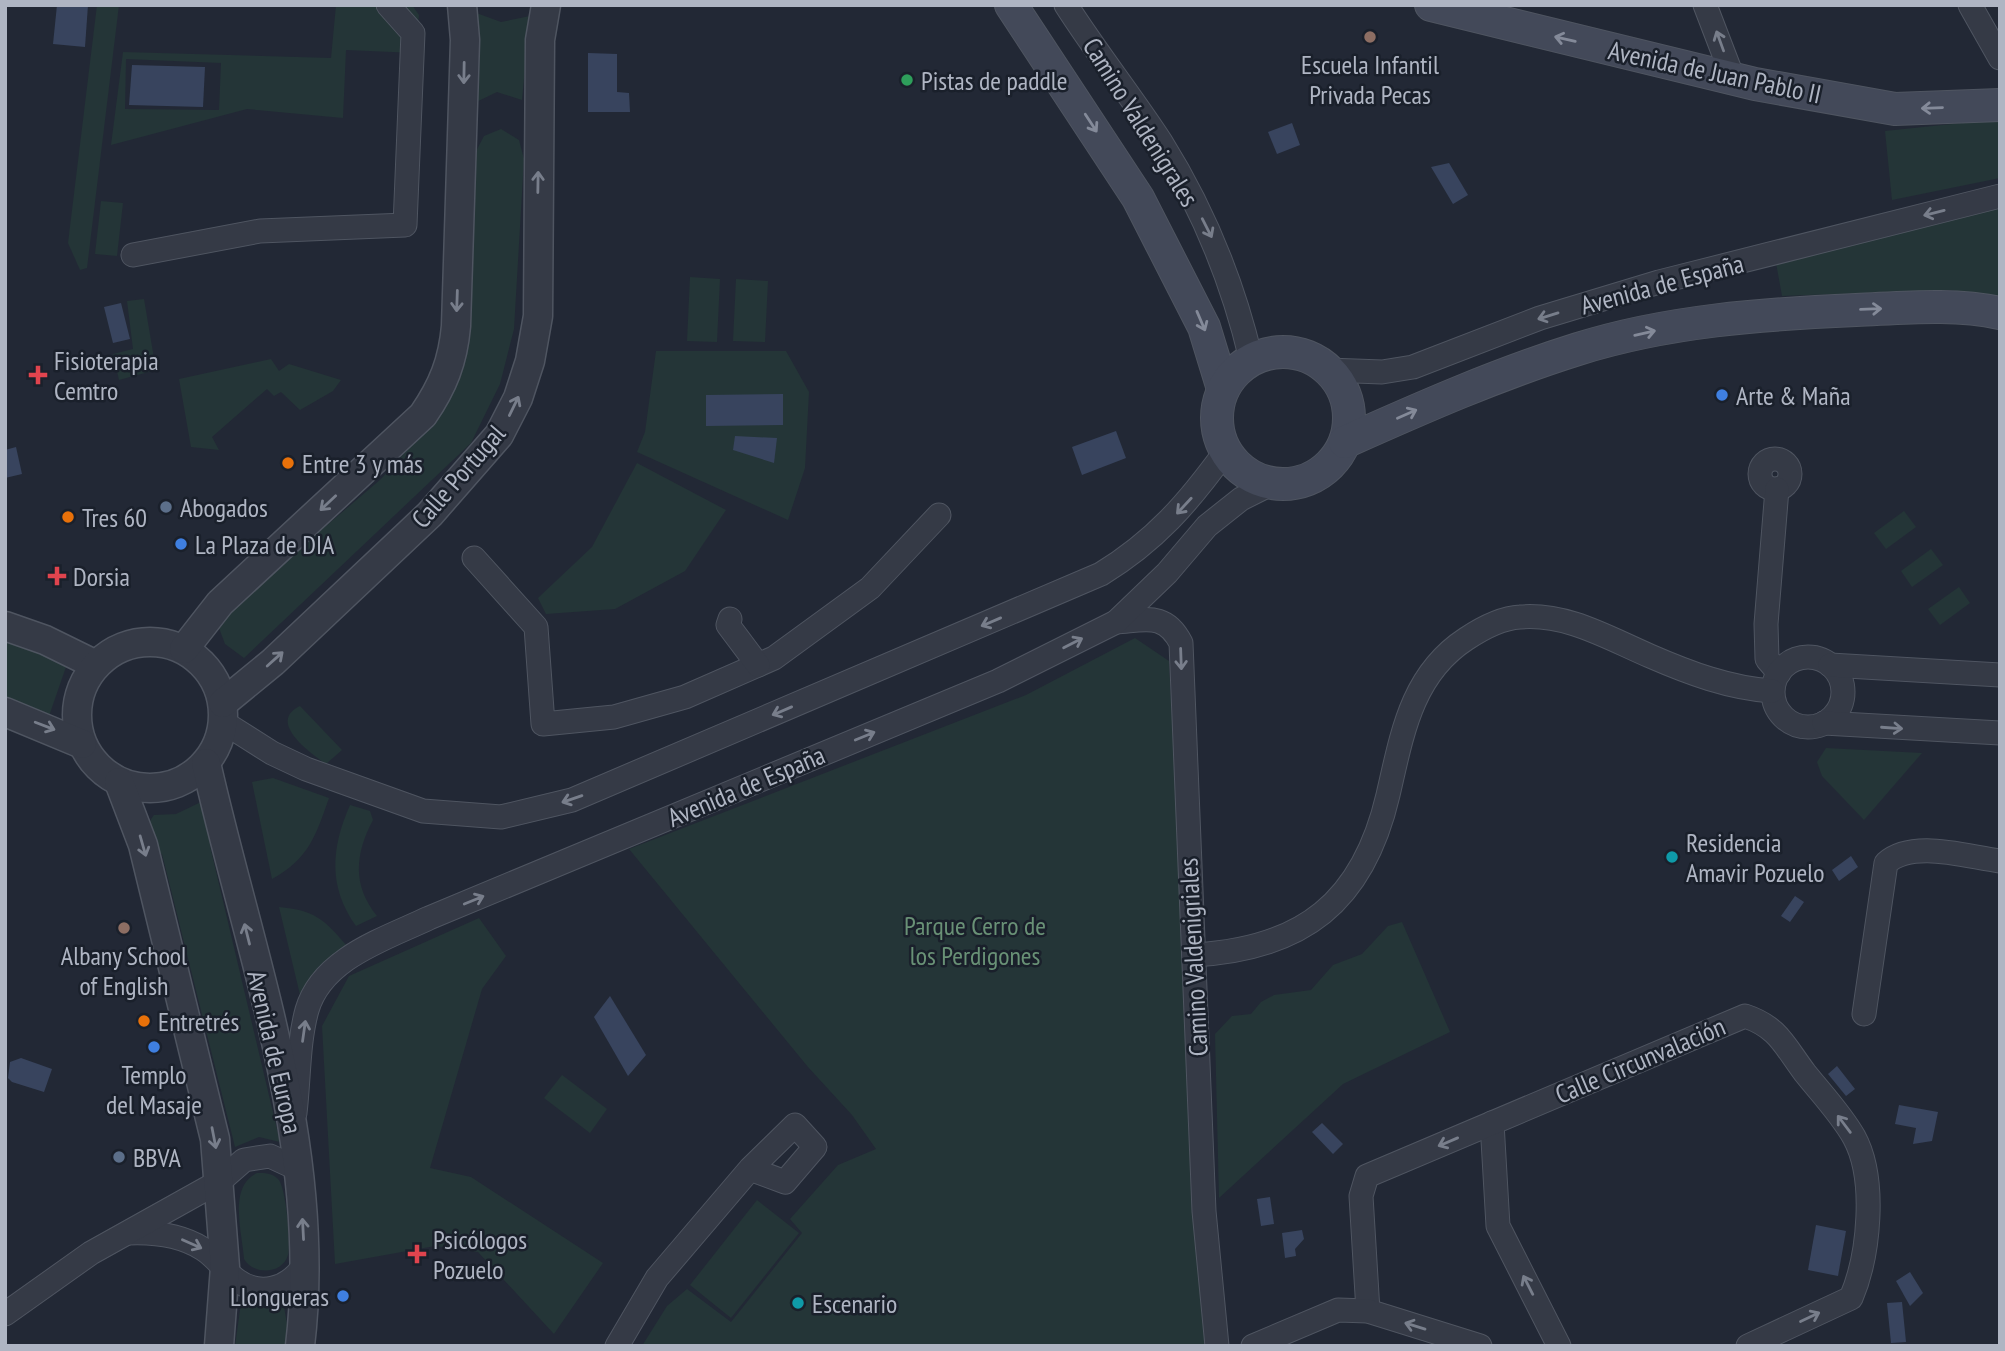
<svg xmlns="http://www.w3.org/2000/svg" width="2005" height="1351" font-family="'PT Sans Narrow',sans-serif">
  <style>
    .green { fill: #243537; fill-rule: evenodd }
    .water { fill: #38445e }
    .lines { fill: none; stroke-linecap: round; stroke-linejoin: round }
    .minor-casing { stroke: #4f5561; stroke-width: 25 }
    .tertiary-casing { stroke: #4f5561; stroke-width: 31 }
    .secondary-casing { stroke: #4f5561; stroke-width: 34 }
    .minor { stroke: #353a46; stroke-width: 23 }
    .tertiary { stroke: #353a46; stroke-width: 28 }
    .secondary { stroke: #434959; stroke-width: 32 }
    .oneway { stroke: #848a99 }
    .oneway2 { stroke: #787e8b }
    .education-dot { fill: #8d6e63; stroke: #1a202b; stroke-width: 2.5 }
    .leisure-dot { fill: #2e9e5b; stroke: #1a202b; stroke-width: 2.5 }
    .health-dot { fill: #e0444e; stroke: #1a202b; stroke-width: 2.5 }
    .shop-dot { fill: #3f7fe0; stroke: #1a202b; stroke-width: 2.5 }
    .food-dot { fill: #e8710a; stroke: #1a202b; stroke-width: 2.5 }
    .service-dot { fill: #5c6f8a; stroke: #1a202b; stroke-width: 2.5 }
    .culture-dot { fill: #0f9aa8; stroke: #1a202b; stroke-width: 2.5 }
    .labels { text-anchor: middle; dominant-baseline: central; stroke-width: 5; stroke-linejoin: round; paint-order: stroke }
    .poi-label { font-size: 26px; fill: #afb5c3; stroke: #1a202b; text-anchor: start }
    .street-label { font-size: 26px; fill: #afb5c3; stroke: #1a202b }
    .park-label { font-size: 26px; fill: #699176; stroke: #1a202b }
  </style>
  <rect width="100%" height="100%" fill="#222835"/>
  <!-- green -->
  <g class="green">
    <polygon points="97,5 119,5 87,268 80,270 68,243"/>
    <path d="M336,5H412L419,15L415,53L346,50L343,118L247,109L111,145L123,52L331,58ZM126,59L221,63L219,110L125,109Z"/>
    <polygon points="471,11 501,22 530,16 522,100 497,92 470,105"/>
    <polygon points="2000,119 2000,178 1892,200 1885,131"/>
    <polygon points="501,129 519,140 524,159 514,329 500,384 471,443 244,658 225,644 216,620 381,479 426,429 472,159 484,136"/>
    <polygon points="101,201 123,203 117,256 95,254"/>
    <polygon points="2000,207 2000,296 1948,290 1782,296 1776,263"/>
    <polygon points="690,277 720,279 717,342 687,341"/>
    <polygon points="736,279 768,281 765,342 733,341"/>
    <polygon points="144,299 156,370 119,380 113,354 133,349 127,301"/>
    <polygon points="656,351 786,351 809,392 805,468 788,520 637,452 645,432"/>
    <polygon points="271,359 279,371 289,364 341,380 333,391 300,410 281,392 274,396 267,389 212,437 219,450 191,447 179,379"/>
    <polygon points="637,463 726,510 685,571 615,609 546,614 538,598 592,547"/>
    <polygon points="1904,511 1916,527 1886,549 1874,533"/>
    <polygon points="1931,549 1943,565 1912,587 1901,571"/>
    <polygon points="1959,587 1970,603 1940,625 1928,609"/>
    <polygon points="1135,638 1169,661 1197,1196 1212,1346 642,1346 667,1306 687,1289 731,1322 802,1233 790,1219 838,1165 876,1149 852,1115 808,1067 629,849 1026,695"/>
    <polygon points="5,640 67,664 48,719 5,702"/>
    <path d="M300,706L342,750L326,764C312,754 266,722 300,706Z"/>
    <polygon points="1826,748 1922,753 1864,820 1822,776 1817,762"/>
    <path d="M273,778L329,798C316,835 309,859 272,879L252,782Z"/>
    <path d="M201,802L209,807L219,843L210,846L280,1142L259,1137L235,1147L162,854L154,855C151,841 144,826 154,815L176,814Z"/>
    <path d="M350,805L370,811L373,820C355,854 352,885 377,916L356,926C328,887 331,848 350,805Z"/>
    <path d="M279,907C314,910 324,919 346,945L330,958L301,999Z"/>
    <polygon points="479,918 506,956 482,989 430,1168 471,1177 603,1263 554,1334 478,1252 435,1246 335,1264 322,1026 349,976"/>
    <polygon points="1402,922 1450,1032 1343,1084 1219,1198 1215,1034 1232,1016 1251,1014 1261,1002 1274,995 1311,990 1333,965 1362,954 1388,926"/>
    <polygon points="562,1075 607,1109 590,1133 544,1098"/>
    <path d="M257,1173C265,1173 272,1173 278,1179C286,1186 291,1244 288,1255C282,1275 253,1275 244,1259C242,1231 228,1187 257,1173Z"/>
    <polygon points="757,1200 799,1233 731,1318 690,1285"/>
    <polygon points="241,1303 284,1307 288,1329 285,1346 235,1346"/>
  </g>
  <!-- water -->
  <g class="water">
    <polygon points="57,5 88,5 85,47 53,44"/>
    <polygon points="588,53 617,54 617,92 629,93 630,112 588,112"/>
    <polygon points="132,65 205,67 203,107 129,105"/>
    <polygon points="1292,123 1300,145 1277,154 1268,132"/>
    <polygon points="1449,163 1468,195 1453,204 1431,167"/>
    <polygon points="121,303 130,339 113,343 104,307"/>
    <polygon points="783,394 783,425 706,426 706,395"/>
    <polygon points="1116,431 1126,458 1082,475 1072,447"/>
    <polygon points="735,436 777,438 774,463 733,450"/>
    <polygon points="16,447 22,474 5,478 5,450"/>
    <polygon points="1851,856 1858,867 1839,881 1832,870"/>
    <polygon points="1795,896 1804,902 1790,922 1781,916"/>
    <polygon points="610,996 646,1055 628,1076 594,1017"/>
    <polygon points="21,1058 52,1069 44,1092 12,1082 8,1078 10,1062"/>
    <polygon points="1837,1066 1855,1089 1846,1096 1828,1074"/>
    <polygon points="1899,1105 1938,1112 1932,1141 1913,1144 1916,1128 1895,1124"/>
    <polygon points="1322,1123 1343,1144 1333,1154 1312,1132"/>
    <polygon points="1270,1197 1274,1224 1261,1226 1257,1199"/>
    <polygon points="1816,1225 1846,1231 1838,1276 1808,1270"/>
    <polygon points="1302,1230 1304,1239 1295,1249 1296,1256 1285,1258 1282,1233"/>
    <polygon points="1910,1272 1923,1293 1910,1306 1896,1281"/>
    <polygon points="1902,1302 1906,1342 1891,1343 1887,1303"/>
  </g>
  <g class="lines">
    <!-- minor casing -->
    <g class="minor-casing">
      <g id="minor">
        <path d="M1066,5C1096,52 1131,96 1161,142C1203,209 1233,283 1251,359"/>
        <polyline points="1705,5 1733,78"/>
        <polyline points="1970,5 2000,58"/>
        <polyline points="133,255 260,231 405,225 413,33 388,5"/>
        <polyline points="1328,370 1382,372 1413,367 1540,318 1659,282 2000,196"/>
        <circle cx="1775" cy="474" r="15"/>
        <polyline points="1777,489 1766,624 1767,659 1779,673"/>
        <polyline points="474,558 536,627 543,724 614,717 685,697 774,658 870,588 939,515"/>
        <polyline points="730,619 728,625 758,665"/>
        <path d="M1116,622C1146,620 1165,612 1181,643L1204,1211L1217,1346"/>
        <circle cx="1808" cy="692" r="35"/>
        <polyline points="1830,665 2000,675"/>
        <path d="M223,722L272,753L306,769L423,811L501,817L572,800L1101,574C1155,541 1188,503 1225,452"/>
        <polyline points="1824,723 2000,733"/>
        <path d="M1194,955C1303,949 1363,902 1388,795C1402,735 1411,675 1466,639C1481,629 1501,618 1520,617C1567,613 1608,638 1650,656C1689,673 1729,688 1772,691"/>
        <path d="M1864,1014L1886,863C1913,839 1967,857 2000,861"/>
        <path d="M295,1113C299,1080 298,1042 307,1010C322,958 385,939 429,918L998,681L1116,622L1167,573L1207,526L1241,499L1271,484"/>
        <polyline points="1492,1123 1498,1226 1559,1346"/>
        <path d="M129,1233C155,1232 181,1235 203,1249C216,1257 224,1270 235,1279C260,1298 289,1289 305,1264"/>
        <path d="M1368,1311L1361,1196L1367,1176L1745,1016C1778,1027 1784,1045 1805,1073C1821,1093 1841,1114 1854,1137C1877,1179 1869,1256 1851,1298L1748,1346"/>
        <polyline points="5,1314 91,1253 220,1181 244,1160 270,1156 298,1169"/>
        <polyline points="617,1346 657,1278 750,1169 795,1125 815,1147 785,1182 750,1169"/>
        <polyline points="1253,1346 1338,1310 1368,1311 1480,1346"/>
      </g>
    </g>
    <!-- tertiary casing -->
    <g class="tertiary-casing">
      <g id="tertiary">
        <polyline points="5,626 45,640 96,665"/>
        <circle cx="150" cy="715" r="73"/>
        <path d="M184,649L220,603L423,415C443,386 453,361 456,326L465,40L462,5"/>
        <polyline points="223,703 273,662 430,514 499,435 518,398 530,361 538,316 540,40 546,5"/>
        <polyline points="5,712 82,744"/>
        <path d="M206,763C249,954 324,1147 300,1346"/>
        <polyline points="119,782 143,845 215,1139 225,1267 219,1346"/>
      </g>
    </g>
    <!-- secondary casing -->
    <g class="secondary-casing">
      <g id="secondary">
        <polyline points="1011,5 1138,198 1204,327 1223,389"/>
        <polyline points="1431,5 1755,84 1895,109 2000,105"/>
        <circle cx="1283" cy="418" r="66"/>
        <path d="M1345,442C1421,408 1498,374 1578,349C1667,321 1763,314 1856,310C1904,308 1953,303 2000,313"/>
      </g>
    </g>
    <!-- minor -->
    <use href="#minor" class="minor"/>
    <!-- tertiary -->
    <use href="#tertiary" class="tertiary"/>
    <!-- secondary -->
    <use href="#secondary" class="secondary"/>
  </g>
  <!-- one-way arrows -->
  <defs><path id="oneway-shaft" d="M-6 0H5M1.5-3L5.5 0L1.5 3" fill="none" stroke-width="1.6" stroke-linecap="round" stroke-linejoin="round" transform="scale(1.75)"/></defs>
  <g class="oneway">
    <use href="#oneway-shaft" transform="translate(1565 39) rotate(-167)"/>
    <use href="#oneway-shaft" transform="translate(1932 108) rotate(178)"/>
    <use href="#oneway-shaft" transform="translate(1091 123) rotate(57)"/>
    <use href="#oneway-shaft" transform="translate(1871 309) rotate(-2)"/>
    <use href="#oneway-shaft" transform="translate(1201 321) rotate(67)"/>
    <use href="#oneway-shaft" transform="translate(1645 333) rotate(-13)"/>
    <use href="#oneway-shaft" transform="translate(1407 414) rotate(-24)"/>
  </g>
  <g class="oneway2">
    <use href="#oneway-shaft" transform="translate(1720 41) rotate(-110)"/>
    <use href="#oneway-shaft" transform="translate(464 73) rotate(91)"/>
    <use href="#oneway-shaft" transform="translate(538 182) rotate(-89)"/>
    <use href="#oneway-shaft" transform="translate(1934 213) rotate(166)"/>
    <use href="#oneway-shaft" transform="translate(1207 228) rotate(63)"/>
    <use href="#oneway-shaft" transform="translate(457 301) rotate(92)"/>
    <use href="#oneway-shaft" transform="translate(1548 316) rotate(163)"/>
    <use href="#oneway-shaft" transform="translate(514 406) rotate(-64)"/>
    <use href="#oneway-shaft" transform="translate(328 503) rotate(137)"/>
    <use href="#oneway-shaft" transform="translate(1184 506) rotate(133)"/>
    <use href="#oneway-shaft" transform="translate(991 622) rotate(157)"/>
    <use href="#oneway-shaft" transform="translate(1073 643) rotate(-27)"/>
    <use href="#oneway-shaft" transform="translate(275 659) rotate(-42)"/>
    <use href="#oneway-shaft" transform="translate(1181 659) rotate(88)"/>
    <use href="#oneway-shaft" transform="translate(782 711) rotate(157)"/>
    <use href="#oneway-shaft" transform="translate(45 726) rotate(21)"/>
    <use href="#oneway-shaft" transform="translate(1892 728) rotate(4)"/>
    <use href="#oneway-shaft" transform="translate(865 736) rotate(-22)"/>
    <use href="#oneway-shaft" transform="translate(572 799) rotate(161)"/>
    <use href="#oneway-shaft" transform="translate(143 846) rotate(74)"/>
    <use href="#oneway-shaft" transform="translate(474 900) rotate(-22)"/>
    <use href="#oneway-shaft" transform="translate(247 934) rotate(-104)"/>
    <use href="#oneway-shaft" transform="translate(304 1031) rotate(-82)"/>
    <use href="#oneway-shaft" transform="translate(1844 1124) rotate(-127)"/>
    <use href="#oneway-shaft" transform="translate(214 1138) rotate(79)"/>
    <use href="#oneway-shaft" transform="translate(1448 1142) rotate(157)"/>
    <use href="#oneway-shaft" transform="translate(303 1229) rotate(-93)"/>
    <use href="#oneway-shaft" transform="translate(192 1244) rotate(24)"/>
    <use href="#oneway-shaft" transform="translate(1528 1285) rotate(-117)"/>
    <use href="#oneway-shaft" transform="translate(1810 1317) rotate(-25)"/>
    <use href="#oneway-shaft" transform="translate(1415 1326) rotate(-163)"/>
  </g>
  <!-- markers -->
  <g class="education-dot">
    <circle cx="1370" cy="37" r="7"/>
    <circle cx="124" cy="928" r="7"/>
  </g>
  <circle class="leisure-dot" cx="907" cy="80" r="7"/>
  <g class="health-dot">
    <path d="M34.5 364.5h7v7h7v7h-7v7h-7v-7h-7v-7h7z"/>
    <path d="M53.5 565.5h7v7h7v7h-7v7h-7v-7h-7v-7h7z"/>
    <path d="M413.5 1243.5h7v7h7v7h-7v7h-7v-7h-7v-7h7z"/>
  </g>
  <g class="shop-dot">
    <circle cx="1722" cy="395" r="7"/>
    <circle cx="181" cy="544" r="7"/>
    <circle cx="154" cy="1047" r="7"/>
    <circle cx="343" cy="1296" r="7"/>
  </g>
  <g class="food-dot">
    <circle cx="288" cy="463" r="7"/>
    <circle cx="68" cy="517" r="7"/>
    <circle cx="144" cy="1021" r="7"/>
  </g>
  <g class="service-dot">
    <circle cx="166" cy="507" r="7"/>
    <circle cx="119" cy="1157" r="7"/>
  </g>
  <g class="culture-dot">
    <circle cx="1672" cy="857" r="7"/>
    <circle cx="798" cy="1303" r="7"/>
  </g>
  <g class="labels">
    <!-- poi labels -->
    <g class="poi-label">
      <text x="1370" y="64" text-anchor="middle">Escuela Infantil<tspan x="1370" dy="30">Privada Pecas</tspan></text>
      <text x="921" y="80">Pistas de paddle</text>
      <text x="54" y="360">Fisioterapia<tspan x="54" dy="30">Cemtro</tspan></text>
      <text x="1736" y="395">Arte &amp; Maña</text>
      <text x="302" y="463">Entre 3 y más</text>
      <text x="180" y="507">Abogados</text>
      <text x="82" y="517">Tres 60</text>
      <text x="195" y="544">La Plaza de DIA</text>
      <text x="73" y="576">Dorsia</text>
      <text x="1686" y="842">Residencia<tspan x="1686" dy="30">Amavir Pozuelo</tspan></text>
      <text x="124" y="955" text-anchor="middle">Albany School<tspan x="124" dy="30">of English</tspan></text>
      <text x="158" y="1021">Entretrés</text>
      <text x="154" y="1074" text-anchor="middle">Templo<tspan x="154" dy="30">del Masaje</tspan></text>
      <text x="133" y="1157">BBVA</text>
      <text x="433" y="1239">Psicólogos<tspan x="433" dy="30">Pozuelo</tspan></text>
      <text x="329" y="1296" text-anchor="end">Llongueras</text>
      <text x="812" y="1303">Escenario</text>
    </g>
    <!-- street labels -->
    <g class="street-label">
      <text transform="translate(1715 72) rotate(12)">Avenida de Juan Pablo II</text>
      <text transform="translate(1141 122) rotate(58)">Camino Valdenigrales</text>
      <text transform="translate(1662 284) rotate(-15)">Avenida de España</text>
      <text transform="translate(458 476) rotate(-49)">Calle Portugal</text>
      <text transform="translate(746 786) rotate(-23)">Avenida de España</text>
      <text transform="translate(1193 957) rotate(-93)">Camino Valdenigriales</text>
      <text transform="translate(275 1052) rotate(77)">Avenida de Europa</text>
      <text transform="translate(1640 1060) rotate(-23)">Calle Circunvalación</text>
    </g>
    <!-- park labels -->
    <g class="park-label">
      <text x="975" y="925">Parque Cerro de<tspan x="975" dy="30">los Perdigones</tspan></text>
    </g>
  </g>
  <!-- border -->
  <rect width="2005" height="1351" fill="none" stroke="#afb5c3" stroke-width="14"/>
</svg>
